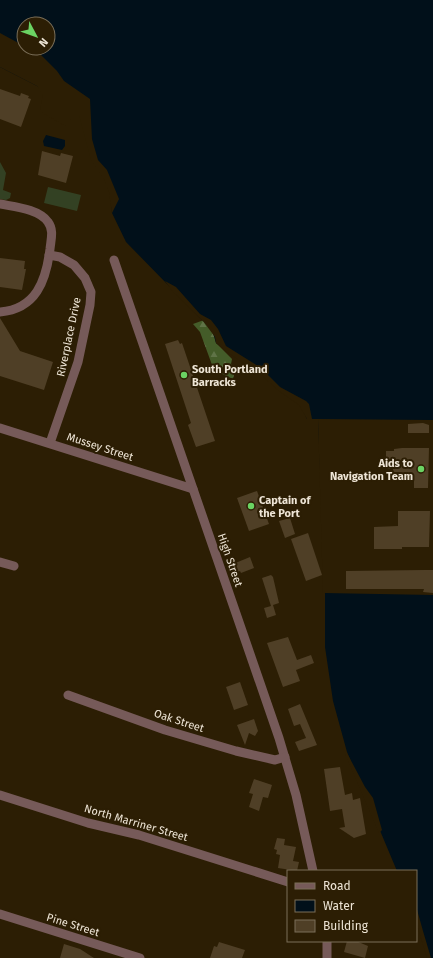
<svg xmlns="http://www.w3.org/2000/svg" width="433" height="958" font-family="'Fira Sans',sans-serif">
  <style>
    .green { fill: #334123 }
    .forest { fill: url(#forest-firs) }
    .water { fill: #01101a; fill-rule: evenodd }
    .pier { fill: #2c1e04 }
    .building { fill: #4f3f26 }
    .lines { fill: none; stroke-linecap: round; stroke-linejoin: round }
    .street { stroke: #765a59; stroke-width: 9 }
    .poi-dot { fill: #6bd363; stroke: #2c1e04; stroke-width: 1.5 }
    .labels { text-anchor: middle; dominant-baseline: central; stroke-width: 4; stroke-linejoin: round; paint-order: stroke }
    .street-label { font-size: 11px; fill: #eee5d6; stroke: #2c1e04 }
    .poi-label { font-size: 11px; font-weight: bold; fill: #eee5d6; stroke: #2c1e04; text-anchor: start }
  </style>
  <defs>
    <pattern id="forest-firs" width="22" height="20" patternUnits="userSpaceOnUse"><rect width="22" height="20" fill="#445c29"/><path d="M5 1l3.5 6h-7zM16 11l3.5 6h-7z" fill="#5f7347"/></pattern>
  </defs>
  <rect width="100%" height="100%" fill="#2c1e04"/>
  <!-- green -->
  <g class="green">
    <polygon points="0,162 6,173 3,190 11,193 10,198 6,200 0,199"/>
    <polygon points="48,187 81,195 77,211 44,203"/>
  </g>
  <!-- forest -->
  <polygon class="forest" points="204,320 215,337 216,343 232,359 231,364 235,370 233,379 220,373 215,373 200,332 193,324"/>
  <!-- water -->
  <g class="water">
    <path d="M0,0H433V958H429L416,917V871H397L347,752L333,701L325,647V593L318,419H307L300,404L263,375L216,343L212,330L126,242L112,213L111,192L106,178L93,159L81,113L46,94L37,86L0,67ZM24,24H48V48H24Z"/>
    <polygon points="46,135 65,140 65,146 62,150 44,146 43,141"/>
  </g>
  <!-- pier -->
  <g class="pier">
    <polygon points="0,33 24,46 24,48 41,55 57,71 64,81 90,99 92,139 98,160 107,170 119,199 112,213 109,192 104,179 91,160 79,115 71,119 65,126 43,113 40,109 43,95 37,86 0,67"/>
    <polygon points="165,281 176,287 200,314 211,320 218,329 226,346 261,368 280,387 306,401 309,404 312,419 307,419 299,405 279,391 260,374 227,352 216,343 215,337 203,321 173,292"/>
    <polygon points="318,419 433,420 433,595 323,593"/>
    <polygon points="347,753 365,787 373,798 382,830 379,833 345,754"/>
    <polygon points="416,906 423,931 431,958 427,958 416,922"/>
  </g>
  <!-- building -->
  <g class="building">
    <polygon points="0,89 20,96 21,93 29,96 28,98 31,99 21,127 0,119"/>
    <polygon points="42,151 60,156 61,153 73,156 66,183 38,175"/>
    <polygon points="0,258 25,261 24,269 26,269 22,290 0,287"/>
    <polygon points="0,318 20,351 53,362 44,390 0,376"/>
    <polygon points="178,340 180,344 182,343 215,441 196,447 188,425 191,423 165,344"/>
    <polygon points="423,423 429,425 429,433 408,433 408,424"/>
    <polygon points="402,448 429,448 428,488 414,488 414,474 400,474 400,472 393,472 393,469 386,469 386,451 394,451 394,449"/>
    <polygon points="257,491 269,524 249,531 237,498"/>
    <polygon points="398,511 430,511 429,547 402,547 402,549 374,549 374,527 398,526"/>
    <polygon points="290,518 295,534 285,538 279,521"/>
    <polygon points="308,533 322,575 306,581 291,539"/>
    <polygon points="250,557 254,568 241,573 240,571 236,572 233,564"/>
    <polygon points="424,570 433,570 433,593 423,592 424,589 346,589 346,571"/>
    <polygon points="271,575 273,577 279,603 273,605 276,615 267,618 264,608 271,606 262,578"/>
    <polygon points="288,637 297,660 311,655 314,663 296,670 300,681 283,687 267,643"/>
    <polygon points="240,682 248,705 234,710 226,687"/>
    <polygon points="300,704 317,745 299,751 295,742 306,738 300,724 294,726 288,709"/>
    <polygon points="254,719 258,731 255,736 249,733 245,745 237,725"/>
    <polygon points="340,767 345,795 352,793 353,800 360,798 366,834 354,838 339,828 345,827 342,809 330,811 324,769"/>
    <polygon points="254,779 272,785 268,798 263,797 259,811 249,807 253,794 249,793"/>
    <polygon points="277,838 285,839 284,845 296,847 293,861 299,862 297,871 278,868 280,855 276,854 277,850 274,849"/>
    <polygon points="347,941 356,941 368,946 365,958 344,952"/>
    <polygon points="219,942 245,950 242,958 210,958 214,946 217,947"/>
    <polygon points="64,944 80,949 94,958 60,958"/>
  </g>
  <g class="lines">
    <!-- street -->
    <g class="street">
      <path d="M0,204C15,207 39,209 48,222C54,230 51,239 50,249C46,281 36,309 0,312"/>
      <polyline points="49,255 60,257 74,265 85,278 91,292 90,305 78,362 50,443"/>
      <polyline points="114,260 279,738 296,795 313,871"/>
      <polyline points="0,428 193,489"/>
      <polyline points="0,562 14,566"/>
      <polyline points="68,695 165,730 236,751 275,760 285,757"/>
      <polyline points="0,795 88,823 139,835 288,882"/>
      <polyline points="0,914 140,958"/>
      <polyline points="327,958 327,941"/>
    </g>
  </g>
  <!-- markers -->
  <g class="poi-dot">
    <circle cx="184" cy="375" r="4"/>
    <circle cx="421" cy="469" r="4"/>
    <circle cx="251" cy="506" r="4"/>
  </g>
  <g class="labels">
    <!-- street labels -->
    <g class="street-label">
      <text transform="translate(69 337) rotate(-78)">Riverplace Drive</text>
      <text transform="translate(100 447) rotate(18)">Mussey Street</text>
      <text transform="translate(230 560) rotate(71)">High Street</text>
      <text transform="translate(179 721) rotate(18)">Oak Street</text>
      <text transform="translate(136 823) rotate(16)">North Marriner Street</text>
      <text transform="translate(73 925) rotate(17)">Pine Street</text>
    </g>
    <!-- poi labels -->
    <g class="poi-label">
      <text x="192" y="369">South Portland<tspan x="192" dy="13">Barracks</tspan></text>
      <text x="413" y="463" text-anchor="end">Aids to<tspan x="413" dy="13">Navigation Team</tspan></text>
      <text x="259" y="500">Captain of<tspan x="259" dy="13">the Port</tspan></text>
    </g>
  </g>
  <!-- legend -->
  <rect x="287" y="870" width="130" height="72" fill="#2c1e04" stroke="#7a6e58"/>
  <rect x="295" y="883" width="20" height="6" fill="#765a59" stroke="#7a6e58"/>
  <text x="323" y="890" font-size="12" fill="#eee5d6">Road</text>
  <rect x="295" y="900" width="20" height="12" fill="#01101a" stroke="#7a6e58"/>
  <text x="323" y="910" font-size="12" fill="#eee5d6">Water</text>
  <rect x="295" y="920" width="20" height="12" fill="#4f3f26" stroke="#7a6e58"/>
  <text x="323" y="930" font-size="12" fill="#eee5d6">Building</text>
  <!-- north arrow -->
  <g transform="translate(36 36) rotate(131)"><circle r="19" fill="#2c1e04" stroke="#7a6e58"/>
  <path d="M0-3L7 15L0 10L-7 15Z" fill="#6bd363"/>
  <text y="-6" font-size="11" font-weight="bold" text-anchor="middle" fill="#eee5d6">N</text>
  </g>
</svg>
